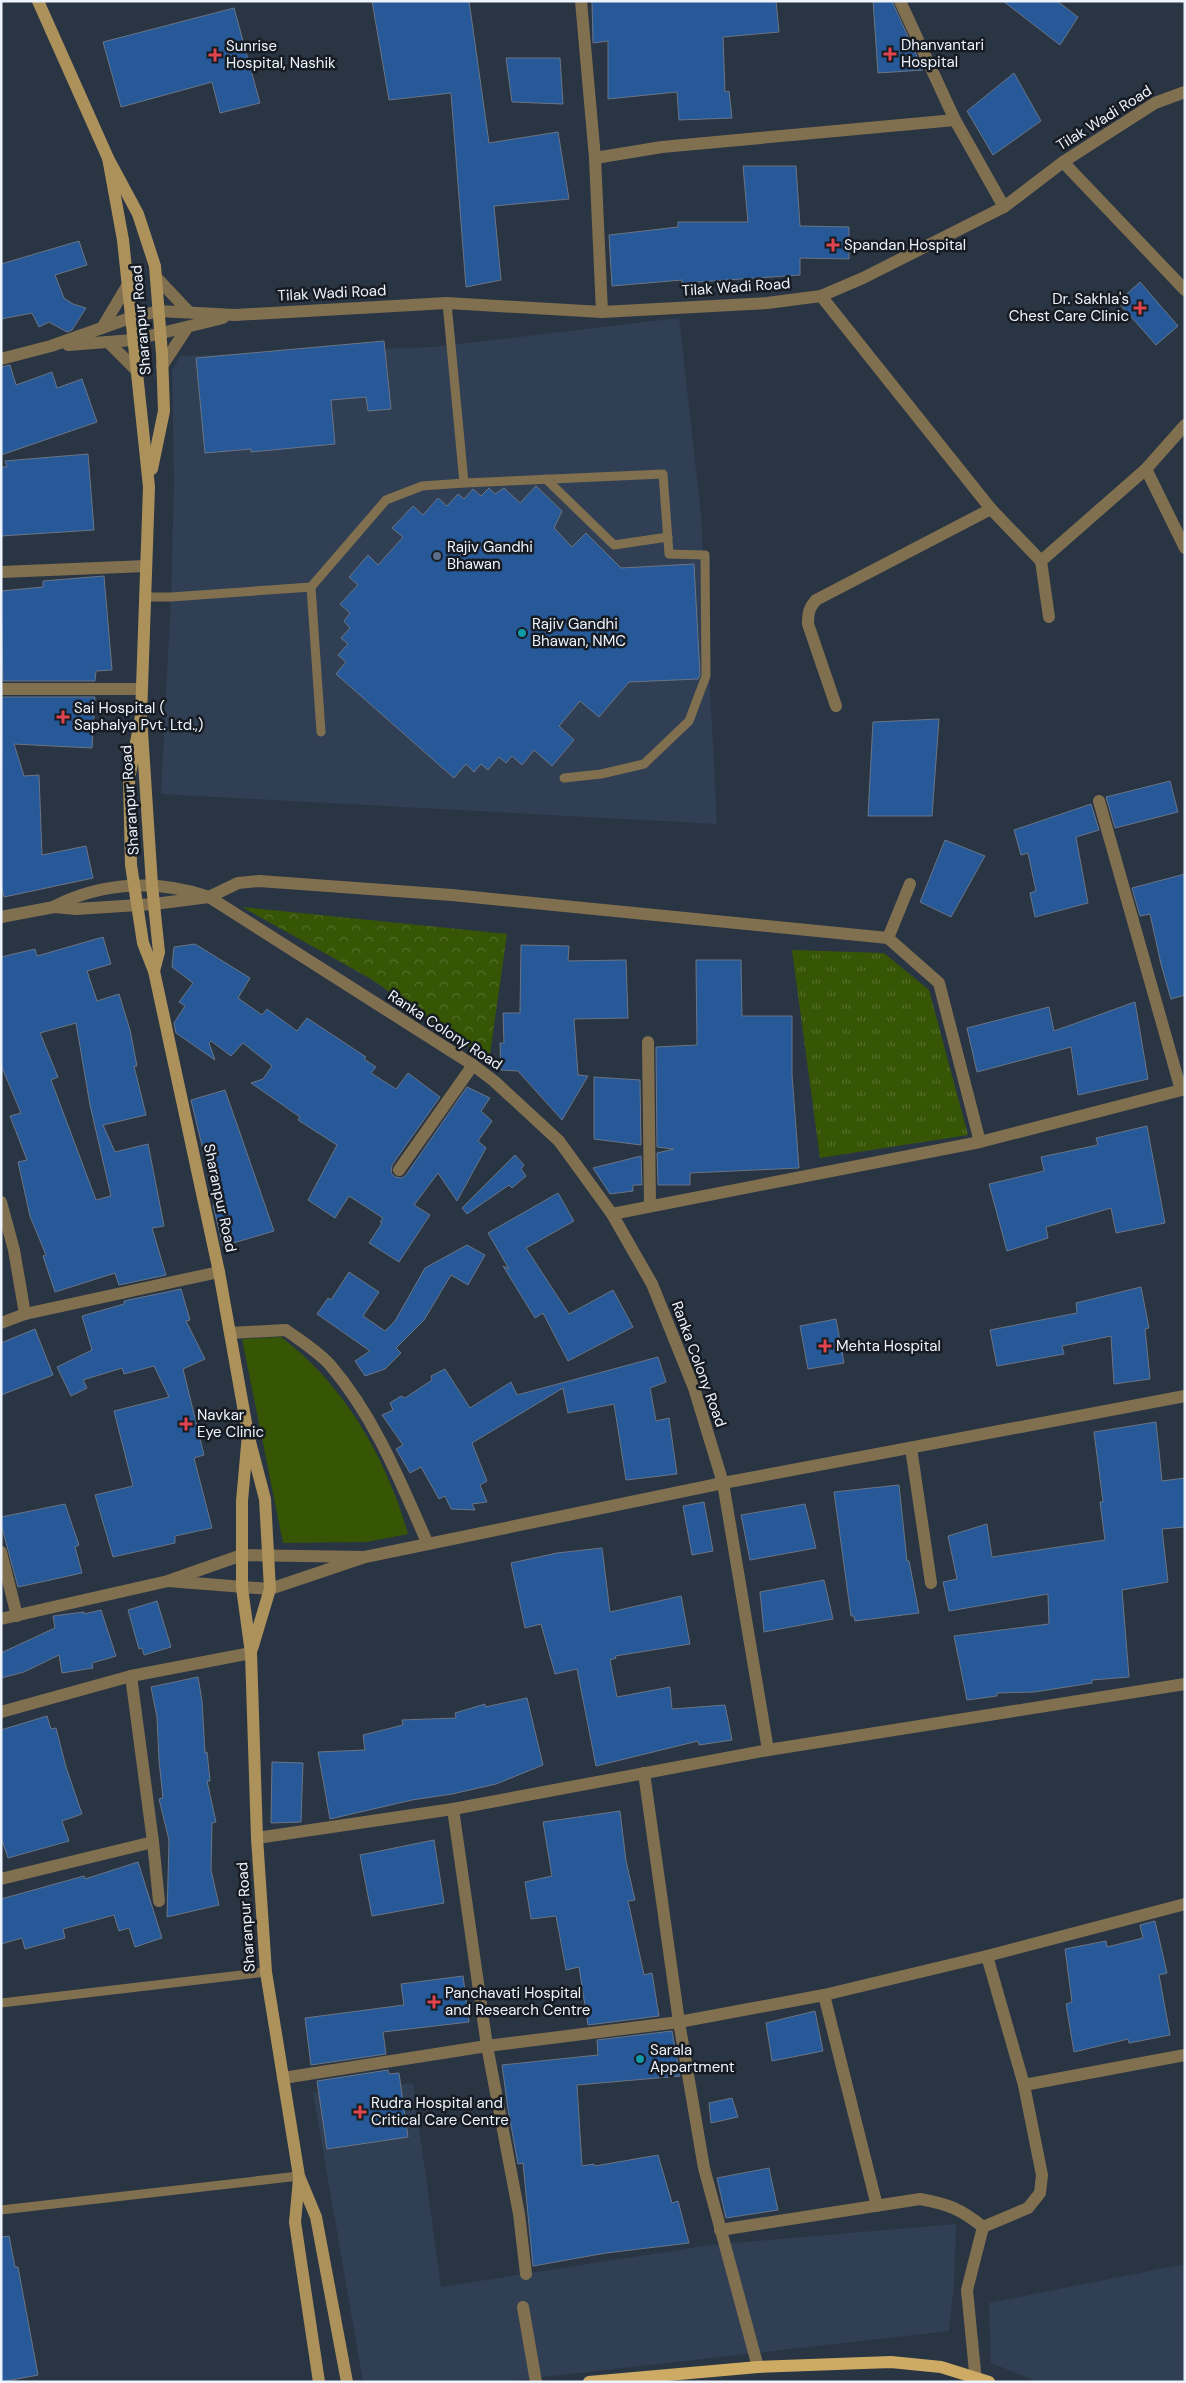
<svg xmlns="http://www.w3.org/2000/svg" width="1186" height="2383" font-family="'DM Sans',sans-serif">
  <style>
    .built { fill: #303f53 }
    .grass { fill: #365605 }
    .forest { fill: url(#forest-crowns) }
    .park { fill: url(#park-tufts) }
    .building { fill: #275897; stroke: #697586; fill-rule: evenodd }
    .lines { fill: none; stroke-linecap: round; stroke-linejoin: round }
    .service { stroke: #81704f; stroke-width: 9 }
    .minor { stroke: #81704f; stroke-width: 12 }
    .tertiary { stroke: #81704f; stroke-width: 12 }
    .secondary { stroke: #ac915b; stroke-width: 12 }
    .primary { stroke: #cdab64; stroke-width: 12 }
    .health-dot { fill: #e0444e; stroke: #171c23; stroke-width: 2 }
    .service-dot { fill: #5c6f8a; stroke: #171c23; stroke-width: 2 }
    .culture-dot { fill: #0f9aa8; stroke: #171c23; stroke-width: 2 }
    .labels { text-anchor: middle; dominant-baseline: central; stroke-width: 5; stroke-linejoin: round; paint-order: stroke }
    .poi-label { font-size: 15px; fill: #edf4fe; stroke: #171c23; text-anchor: start }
    .street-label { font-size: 15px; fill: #edf4fe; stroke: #171c23 }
  </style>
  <defs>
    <pattern id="forest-crowns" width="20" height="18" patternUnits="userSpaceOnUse" patternTransform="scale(1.25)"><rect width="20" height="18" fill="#365605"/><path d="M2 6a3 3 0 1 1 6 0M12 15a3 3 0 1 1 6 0" fill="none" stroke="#536f2a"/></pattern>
    <pattern id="park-tufts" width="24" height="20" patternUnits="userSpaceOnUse" patternTransform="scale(1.25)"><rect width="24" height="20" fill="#365605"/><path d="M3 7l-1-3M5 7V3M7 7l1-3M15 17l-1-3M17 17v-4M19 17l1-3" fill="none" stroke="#536f2a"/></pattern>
  </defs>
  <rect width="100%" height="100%" fill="#2a3544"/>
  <!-- built -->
  <g class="built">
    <polygon points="679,318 701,515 717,824 161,794 171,597 174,484 172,370 180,356 433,347"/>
    <polygon points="413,2083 441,2287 710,2245 956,2224 954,2284 949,2331 499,2382 363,2382 313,2093"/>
    <polygon points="1185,2264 1185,2382 1039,2382 991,2363 989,2303"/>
  </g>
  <!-- grass -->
  <path class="grass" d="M281,1337C345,1385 386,1458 408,1534L367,1542L283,1543L242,1339Z"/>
  <!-- forest -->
  <polygon class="forest" points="242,907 507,934 489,1061 371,979"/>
  <!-- park -->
  <polygon class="park" points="792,950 884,953 929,990 968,1135 820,1158"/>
  <!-- building -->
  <g class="building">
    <polygon points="372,1 469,1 489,143 558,132 569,199 494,206 501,280 466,287 451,93 389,100"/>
    <polygon points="592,1 776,1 779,32 723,37 725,92 729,91 732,118 679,120 677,92 608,99 608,41 593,43"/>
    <polygon points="873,1 892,1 923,70 878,73"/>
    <polygon points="1003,1 1057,1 1078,17 1060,45"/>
    <polygon points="234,8 260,103 220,113 212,82 121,107 103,42"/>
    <polygon points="506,58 560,58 563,104 512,102"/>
    <polygon points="1014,73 1041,121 993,155 967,111"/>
    <polygon points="743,166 796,166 800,226 849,227 849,259 800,258 800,275 682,283 682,280 612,286 609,235 678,227 678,222 748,222"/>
    <polygon points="79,241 87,265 55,275 64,298 73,304 86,308 72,330 67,332 49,322 39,327 32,313 1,319 1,264"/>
    <polygon points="1140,282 1178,326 1156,345 1118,302"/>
    <polygon points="384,341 391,409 368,411 366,397 331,400 335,444 251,452 251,449 205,453 196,358"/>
    <polygon points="10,365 16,385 52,372 57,388 82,379 97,422 1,455 1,367"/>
    <polygon points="88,454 94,530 1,536 1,467 7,467 5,461"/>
    <polygon points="536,486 562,511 554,528 572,547 586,533 621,568 694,564 700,675 698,679 629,682 599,717 580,701 559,726 574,740 552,766 534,750 522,765 512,756 506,763 499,757 488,770 481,764 474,772 466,764 454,778 336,674 346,662 338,655 348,644 341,638 350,628 344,621 350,613 340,604 358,585 349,577 368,555 378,565 403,537 392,528 413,506 423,515 438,498 447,506 458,494 464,499 473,489 481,496 489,488 495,494 504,488 520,503"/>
    <polygon points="104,576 112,670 96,671 95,681 3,681 1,591 43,587 43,581"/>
    <polygon points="2,697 95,697 92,748 14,744 24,776 39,775 42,855 86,846 93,878 4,897 1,883"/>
    <polygon points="939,719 932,816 868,816 873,722"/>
    <polygon points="1170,781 1178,812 1115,828 1106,797"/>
    <polygon points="1091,804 1099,830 1076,837 1088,903 1035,917 1030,893 1036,891 1028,853 1021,855 1014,830"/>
    <polygon points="945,840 985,856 951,917 920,902"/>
    <polygon points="1185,874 1185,995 1171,999 1161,964 1150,914 1140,916 1132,888"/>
    <path d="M103,937L111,964L87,971L97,1001L119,994L130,1030L137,1066H134L146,1115L103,1125L115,1152L148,1144L164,1226L152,1228L166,1275L119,1285L115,1273L55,1292L43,1256L46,1255L30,1216L18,1162L27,1160L10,1116L21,1113L1,1065V957L35,949L37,956ZM76,1023L90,1105L111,1196L96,1200L51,1080L58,1077L40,1033Z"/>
    <polygon points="195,944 250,978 238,998 262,1015 267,1009 297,1031 307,1018 366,1057 364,1059 376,1067 371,1073 396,1089 408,1073 440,1097 392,1165 391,1173 395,1177 402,1178 406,1175 467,1087 490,1098 481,1111 492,1121 478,1141 486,1148 457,1201 438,1173 414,1205 430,1215 399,1262 369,1243 382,1223 380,1222 383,1218 349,1196 335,1218 308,1200 337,1145 298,1120 300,1117 251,1083 263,1079 272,1066 243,1043 231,1056 211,1041 209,1043 215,1060 176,1033 174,1023 185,1006 179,1002 193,983 172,967 174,947"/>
    <polygon points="521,945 569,946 568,961 626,960 628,1018 574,1019 578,1075 588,1076 562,1120 518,1071 501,1070 500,1043 504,1043 503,1013 520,1013"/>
    <polygon points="696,960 741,960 742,1016 792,1016 792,1075 799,1168 690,1173 690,1185 658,1185 657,1153 674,1149 657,1147 656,1047 697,1045"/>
    <polygon points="1135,1002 1148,1079 1078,1095 1071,1047 977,1072 967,1028 1049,1007 1054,1031"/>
    <polygon points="594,1077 640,1080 641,1145 594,1139"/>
    <polygon points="225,1090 274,1231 223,1246 213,1205 216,1204 191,1100"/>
    <polygon points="1147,1126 1165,1223 1116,1233 1111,1208 1046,1227 1048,1238 1007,1251 989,1184 1044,1171 1041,1157 1098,1145 1096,1138"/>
    <polygon points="515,1155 524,1165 521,1169 526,1176 512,1188 509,1185 467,1214 462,1208"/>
    <polygon points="641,1156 642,1185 633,1185 633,1191 610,1194 593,1168"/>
    <polygon points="558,1193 574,1221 526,1248 569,1314 613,1290 633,1327 568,1361 543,1313 535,1318 503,1266 509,1269 488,1233"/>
    <polygon points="467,1245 485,1255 468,1285 451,1275 424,1320 396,1348 401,1353 385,1369 365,1376 355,1361 370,1351 317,1314 328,1298 331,1300 349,1272 379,1292 363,1316 385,1331 395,1321 425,1268"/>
    <polygon points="1141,1287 1149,1328 1145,1329 1150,1379 1114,1384 1111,1336 1062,1346 1064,1354 997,1366 990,1330 1077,1313 1076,1303"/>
    <polygon points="181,1289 190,1320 186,1321 205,1359 183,1369 204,1455 194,1458 212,1528 175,1536 175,1543 113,1557 95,1495 133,1486 114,1411 169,1397 154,1366 124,1374 122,1368 83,1380 87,1388 71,1396 57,1367 92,1350 82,1316 124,1304 124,1301"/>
    <polygon points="836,1319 844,1363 808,1369 800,1326"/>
    <polygon points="35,1329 53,1375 1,1395 1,1343"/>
    <polygon points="658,1357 666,1382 650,1388 656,1421 669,1418 677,1474 626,1480 614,1404 568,1413 563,1388 472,1443 487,1481 480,1485 487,1502 472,1504 475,1510 451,1509 445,1496 439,1499 421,1467 410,1473 396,1449 403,1445 382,1415 393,1410 390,1403 401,1396 405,1398 432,1380 431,1376 445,1369 470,1408 511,1382 517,1395"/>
    <polygon points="1156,1422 1162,1481 1185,1478 1185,1527 1162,1529 1168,1582 1122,1590 1129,1677 1092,1680 1092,1683 1034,1692 997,1693 997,1696 967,1700 954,1636 1049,1624 1048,1594 949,1611 943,1582 957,1579 948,1536 987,1524 992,1557 1105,1540 1100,1502 1103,1502 1094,1432"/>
    <polygon points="899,1485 907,1561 909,1561 919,1613 855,1621 854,1616 851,1616 834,1492"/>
    <polygon points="704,1502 713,1551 692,1555 683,1506"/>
    <polygon points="65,1504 79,1545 75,1547 82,1573 18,1587 1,1524 1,1517"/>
    <polygon points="805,1504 816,1548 750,1560 741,1515"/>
    <polygon points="602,1548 610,1612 681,1596 690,1644 615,1656 616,1658 610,1660 617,1697 670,1687 672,1709 725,1705 732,1740 699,1745 698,1741 596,1766 577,1669 555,1674 541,1624 525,1628 511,1563 557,1553"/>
    <polygon points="824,1580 833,1619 764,1632 760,1592"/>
    <polygon points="157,1601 171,1647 144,1655 142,1648 139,1649 128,1610"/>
    <polygon points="101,1610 116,1656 92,1663 93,1668 62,1673 59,1655 24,1672 1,1678 1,1653 55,1628 53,1616 84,1612 84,1614"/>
    <polygon points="198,1677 202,1701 205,1753 207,1752 210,1781 207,1781 216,1822 212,1823 211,1870 219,1905 167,1917 169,1840 159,1799 163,1798 159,1760 157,1717 151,1687"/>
    <polygon points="527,1698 543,1765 496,1784 452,1794 412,1800 330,1819 318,1752 365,1750 363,1735 403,1725 402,1720 456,1718 455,1713 485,1704 485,1707"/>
    <polygon points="47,1716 51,1729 56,1728 66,1767 82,1814 62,1821 69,1841 8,1858 1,1837 1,1730"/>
    <polygon points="272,1762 303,1763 301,1822 271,1823"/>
    <polygon points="620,1811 626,1861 635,1900 628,1901 644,1975 652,1973 659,2016 588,2025 579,1967 566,1970 556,1916 531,1919 525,1882 552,1876 543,1822"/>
    <polygon points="434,1840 444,1903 372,1916 360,1855"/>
    <polygon points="138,1862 162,1938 135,1947 129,1928 119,1931 114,1915 63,1929 65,1938 25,1949 22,1938 1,1944 1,1899 84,1876 85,1879"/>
    <polygon points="1155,1921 1167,1973 1159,1975 1170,2035 1129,2043 1128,2039 1074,2052 1066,2004 1072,2002 1065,1949 1106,1941 1107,1947 1143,1938 1140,1925"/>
    <polygon points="463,1976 469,2022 383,2032 386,2054 311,2065 305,2018 404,2005 401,1984"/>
    <polygon points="815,2011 823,2051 772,2061 766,2023"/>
    <polygon points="672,2031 680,2076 577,2085 582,2166 594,2164 595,2166 658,2155 672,2203 678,2201 689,2243 606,2253 533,2266 523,2163 518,2164 508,2109 502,2065 598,2055 597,2040"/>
    <polygon points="388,2070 389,2074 399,2073 408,2137 327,2149 317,2081"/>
    <polygon points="732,2098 738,2117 711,2123 709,2103"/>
    <polygon points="769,2168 778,2210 726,2218 717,2178"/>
    <polygon points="9,2236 15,2267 18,2267 38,2375 1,2382 1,2237"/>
  </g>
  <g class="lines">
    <!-- service -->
    <g class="service">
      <polyline points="447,303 464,483 663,474 669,554 705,555 706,676 689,721 644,764 601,774 564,778"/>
      <polyline points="546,479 614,545 668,537"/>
      <polyline points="311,587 321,732"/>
      <polyline points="145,597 171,597 311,587 386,500 422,486 464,483"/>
      <polyline points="1,2003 266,1972"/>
      <polyline points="1,2210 299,2176"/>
    </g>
    <!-- minor -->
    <g class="minor">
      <polyline points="581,1 595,158 602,312"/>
      <polyline points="900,1 955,120 1004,207"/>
      <polyline points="595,158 662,147 955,120"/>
      <polyline points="821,296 991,509"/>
      <polyline points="1185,425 1146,469 1185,548"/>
      <polyline points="1041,561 1146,469"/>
      <polyline points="1,572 146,566"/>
      <polyline points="1,689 142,689"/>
      <path d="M836,706L808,624C808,613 809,608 816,600L991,509L1041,561L1049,617"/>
      <polyline points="1099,801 1181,1090"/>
      <path d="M55,906C102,882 160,879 209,897L473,1065L494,1081L559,1141L612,1214L652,1284L694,1388L723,1483L768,1750"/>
      <polyline points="1,917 54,907 76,909 154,904 209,897 238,883 259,881 452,895 888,938 939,983 980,1142 612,1214"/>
      <polyline points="888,938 910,884"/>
      <polyline points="648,1042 650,1206"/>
      <polyline points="980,1142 1185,1089"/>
      <polyline points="399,1170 473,1065"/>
      <polyline points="1,1202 14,1250 25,1314"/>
      <polyline points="1,1323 25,1314 219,1272"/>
      <path d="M230,1333L286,1330C301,1341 319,1352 331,1366C375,1418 400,1481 427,1542"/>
      <polyline points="911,1448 931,1583"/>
      <polyline points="1,1552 17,1616"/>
      <polyline points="365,1557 723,1483 1185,1396"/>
      <polyline points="1,1619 168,1581 242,1555 365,1557 270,1589 168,1581"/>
      <polyline points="131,1676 251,1653"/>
      <polyline points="1,1712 131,1676 153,1842 1,1879"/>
      <polyline points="644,1773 679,2022 704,2168 758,2367"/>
      <polyline points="453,1809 487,2046 519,2214 526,2274"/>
      <polyline points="257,1838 453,1809 768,1750 1185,1684"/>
      <polyline points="153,1842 159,1901"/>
      <polyline points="987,1956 1024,2085"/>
      <polyline points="824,1995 877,2206"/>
      <polyline points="283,2078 487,2046 679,2022 824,1995 987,1956 1185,1904"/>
      <path d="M720,2230L920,2199C948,2204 961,2209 983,2227"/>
      <polyline points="523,2307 536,2382"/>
      <polyline points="976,2382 967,2290 983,2227 1028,2208 1040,2193 1042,2175 1024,2085 1185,2055"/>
    </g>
    <!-- tertiary -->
    <g class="tertiary">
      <polyline points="1063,162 1185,290"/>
      <polyline points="156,277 189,312"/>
      <polyline points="102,328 127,286"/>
      <polyline points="108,342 137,371"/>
      <polyline points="68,345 133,340 223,318"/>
      <polyline points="1,359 51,346 130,318 159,311 235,315 447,303 602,312 767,303 821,296 863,278 1004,207 1063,162 1155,103 1185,92"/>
      <polyline points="162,366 187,328"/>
    </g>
    <!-- secondary -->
    <g class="secondary">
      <polyline points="38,1 108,158 138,214 155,266 162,354 164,411 152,469"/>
      <polyline points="108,158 123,240 149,487 141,716 152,885 159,952 154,971"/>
      <polyline points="141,716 129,779 131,865 143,943 154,971 219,1272 248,1434 265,1499 270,1589 252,1649"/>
      <polyline points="248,1434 242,1501 242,1588 251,1653 257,1838 266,1972 299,2176 316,2217 347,2382"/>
      <polyline points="299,2179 295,2222 319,2382"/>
    </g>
    <!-- primary -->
    <polyline class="primary" points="589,2382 758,2367 891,2362 941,2367 989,2382"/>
  </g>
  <!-- markers -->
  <g class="health-dot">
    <path d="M887.5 46.5h5v5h5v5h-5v5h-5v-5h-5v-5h5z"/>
    <path d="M212.5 47.5h5v5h5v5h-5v5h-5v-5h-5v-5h5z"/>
    <path d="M830.5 237.5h5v5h5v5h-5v5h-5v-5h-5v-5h5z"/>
    <path d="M1137.5 300.5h5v5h5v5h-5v5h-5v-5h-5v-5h5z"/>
    <path d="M60.5 709.5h5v5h5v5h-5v5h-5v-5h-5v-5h5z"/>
    <path d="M822.5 1338.5h5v5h5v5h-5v5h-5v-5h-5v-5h5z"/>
    <path d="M183.5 1416.5h5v5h5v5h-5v5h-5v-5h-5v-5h5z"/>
    <path d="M431.5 1994.5h5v5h5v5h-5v5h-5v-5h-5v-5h5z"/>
    <path d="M357.5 2104.5h5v5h5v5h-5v5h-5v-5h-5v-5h5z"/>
  </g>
  <circle class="service-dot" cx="437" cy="556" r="5"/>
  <g class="culture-dot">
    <circle cx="522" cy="633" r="5"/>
    <circle cx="640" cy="2059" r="5"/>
  </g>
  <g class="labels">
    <!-- poi labels -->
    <g class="poi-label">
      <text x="901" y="45">Dhanvantari<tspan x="901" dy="17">Hospital</tspan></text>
      <text x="226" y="46">Sunrise<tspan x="226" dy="17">Hospital, Nashik</tspan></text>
      <text x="844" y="245">Spandan Hospital</text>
      <text x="1129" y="299" text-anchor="end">Dr. Sakhla's<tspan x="1129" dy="17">Chest Care Clinic</tspan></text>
      <text x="447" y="547">Rajiv Gandhi<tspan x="447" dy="17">Bhawan</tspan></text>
      <text x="532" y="624">Rajiv Gandhi<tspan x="532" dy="17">Bhawan, NMC</tspan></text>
      <text x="74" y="708">Sai Hospital (<tspan x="74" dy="17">Saphalya Pvt. Ltd.,)</tspan></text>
      <text x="836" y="1346">Mehta Hospital</text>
      <text x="197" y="1415">Navkar<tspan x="197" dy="17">Eye Clinic</tspan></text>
      <text x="445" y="1993">Panchavati Hospital<tspan x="445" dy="17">and Research Centre</tspan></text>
      <text x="650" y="2050">Sarala<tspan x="650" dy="17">Appartment</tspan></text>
      <text x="371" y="2103">Rudra Hospital and<tspan x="371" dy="17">Critical Care Centre</tspan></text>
    </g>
    <!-- street labels -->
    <g class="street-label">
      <text transform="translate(1104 118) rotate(-32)">Tilak Wadi Road</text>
      <text transform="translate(736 287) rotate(-4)">Tilak Wadi Road</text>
      <text transform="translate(332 293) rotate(-3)">Tilak Wadi Road</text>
      <text transform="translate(141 320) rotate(-95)">Sharanpur Road</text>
      <text transform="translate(130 800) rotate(-94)">Sharanpur Road</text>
      <text transform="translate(445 1030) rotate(33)">Ranka Colony Road</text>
      <text transform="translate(220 1198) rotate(78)">Sharanpur Road</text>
      <text transform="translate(699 1364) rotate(70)">Ranka Colony Road</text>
      <text transform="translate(246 1917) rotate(-94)">Sharanpur Road</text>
    </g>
  </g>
  <!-- border -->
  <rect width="1186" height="2383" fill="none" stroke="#edf4fe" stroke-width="5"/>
</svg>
